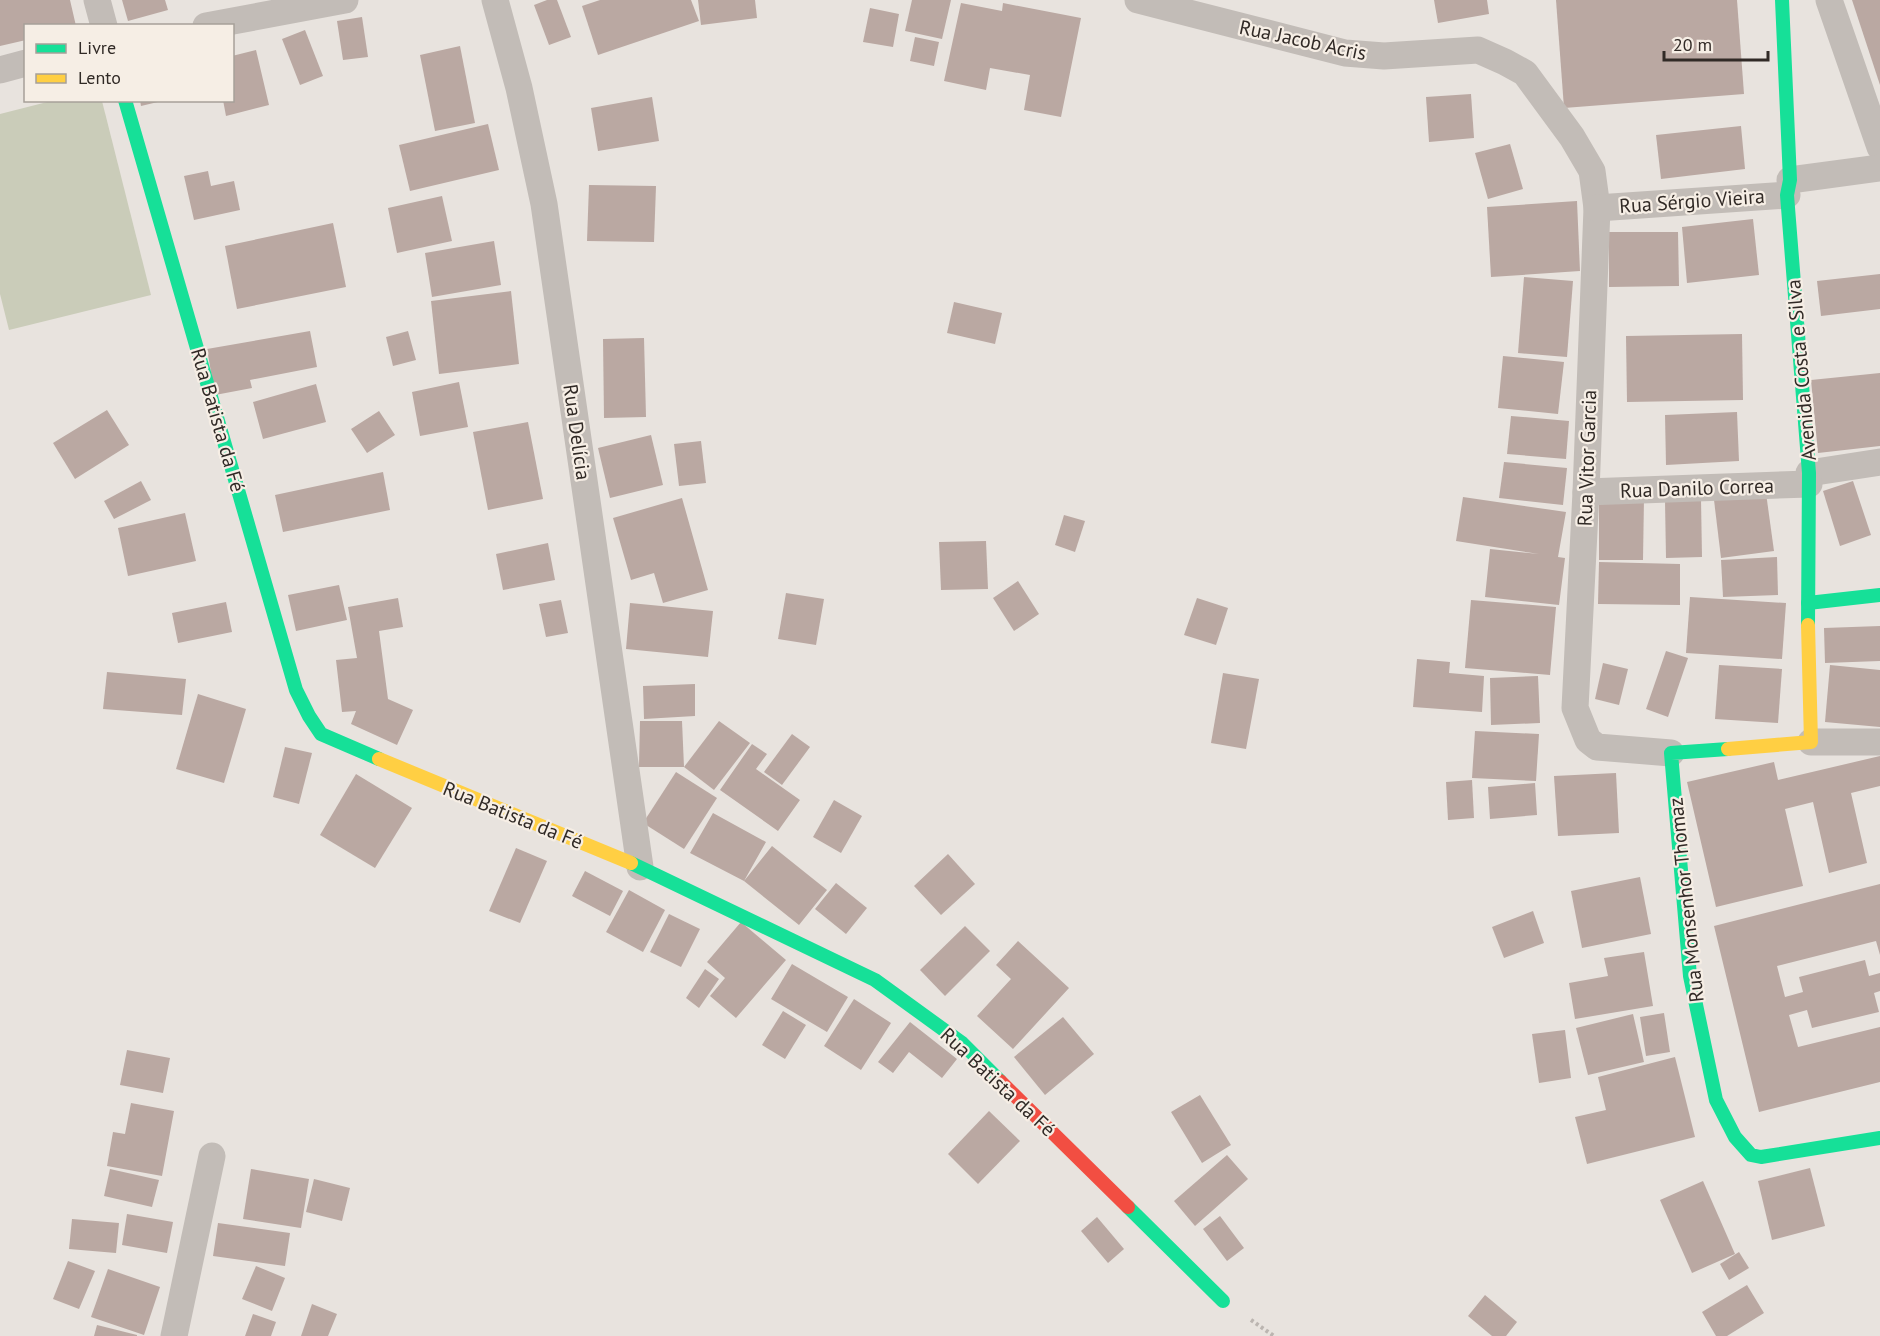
<svg xmlns="http://www.w3.org/2000/svg" width="1880" height="1336" font-family="'PT Sans',sans-serif">
  <style>
    .green { fill: #caccb9 }
    .building { fill: #baa8a2 }
    .lines { fill: none; stroke-linecap: round; stroke-linejoin: round }
    .path { stroke: #bbb5b0; stroke-width: 4; stroke-dasharray: 3 3; stroke-linecap: butt }
    .street { stroke: #c2bcb7; stroke-width: 27 }
    .fast { stroke: #16e098; stroke-width: 14 }
    .slow { stroke: #ffcf43; stroke-width: 14 }
    .jam { stroke: #f24e42; stroke-width: 14 }
    .labels { text-anchor: middle; dominant-baseline: central; stroke-width: 4.5; stroke-linejoin: round; paint-order: stroke }
    .street-label { font-size: 20px; fill: #312a26; stroke: #f6eee5 }
  </style>
  <rect width="100%" height="100%" fill="#e8e3de"/>
  <!-- green -->
  <polygon class="green" points="55,100 102,101 151,295 9,330 0,294 0,114"/>
  <!-- building -->
  <g class="building">
    <polygon points="0,0 70,0 76,26 26,26 26,40 0,46"/>
    <polygon points="122,0 165,0 168,10 128,21"/>
    <polygon points="547,0 557,0 571,37 549,45 534,5"/>
    <polygon points="600,0 691,0 699,21 598,55 582,6"/>
    <polygon points="698,0 755,0 757,18 701,25"/>
    <polygon points="912,0 951,0 942,39 905,31"/>
    <polygon points="1434,0 1487,0 1489,14 1438,23"/>
    <polygon points="1556,0 1737,0 1744,94 1564,108"/>
    <polygon points="1852,0 1880,0 1880,85"/>
    <polygon points="961,3 1002,11 1003,3 1081,18 1061,117 1024,110 1030,75 990,68 986,90 944,81"/>
    <polygon points="870,8 899,14 893,47 863,42"/>
    <polygon points="362,17 368,57 343,60 337,21"/>
    <polygon points="305,30 323,76 300,85 282,39"/>
    <polygon points="915,37 939,42 934,66 910,61"/>
    <polygon points="460,46 475,123 435,131 420,55"/>
    <polygon points="256,50 269,105 226,116 223,100 232,100 232,56"/>
    <polygon points="1471,94 1474,138 1429,142 1426,97"/>
    <polygon points="652,97 659,141 598,151 591,108"/>
    <polygon points="140,100 162,100 162,101 141,106"/>
    <polygon points="488,124 499,170 410,191 399,145"/>
    <polygon points="1741,126 1745,169 1661,179 1656,135"/>
    <polygon points="1510,144 1523,189 1488,199 1475,153"/>
    <polygon points="208,171 211,186 234,181 240,210 194,220 184,176"/>
    <polygon points="589,185 656,186 654,242 587,241"/>
    <polygon points="442,196 452,241 397,253 388,208"/>
    <polygon points="1577,201 1580,271 1491,277 1487,207"/>
    <polygon points="1753,219 1759,275 1687,283 1682,227"/>
    <polygon points="333,223 346,287 237,309 225,246"/>
    <polygon points="1609,232 1678,232 1679,286 1609,287"/>
    <polygon points="494,241 501,285 432,297 425,253"/>
    <polygon points="1880,274 1880,309 1821,316 1817,281"/>
    <polygon points="1524,277 1573,281 1567,357 1518,353"/>
    <polygon points="511,291 519,364 439,374 431,301"/>
    <polygon points="954,302 1002,313 995,344 947,333"/>
    <polygon points="310,331 317,367 250,380 252,388 215,395 207,349"/>
    <polygon points="408,331 416,360 393,366 386,337"/>
    <polygon points="1742,334 1743,400 1627,402 1626,336"/>
    <polygon points="644,338 646,417 604,418 603,339"/>
    <polygon points="1503,356 1564,362 1558,414 1498,408"/>
    <polygon points="1880,373 1880,446 1818,453 1811,380"/>
    <polygon points="459,382 468,427 420,436 412,392"/>
    <polygon points="316,384 326,422 263,439 253,402"/>
    <polygon points="107,410 129,445 75,479 53,443"/>
    <polygon points="379,411 395,435 367,453 351,429"/>
    <polygon points="1737,412 1739,461 1666,465 1665,415"/>
    <polygon points="1511,416 1569,421 1566,459 1507,454"/>
    <polygon points="528,422 543,499 488,510 473,432"/>
    <polygon points="651,435 663,485 610,498 598,448"/>
    <polygon points="701,441 706,483 679,486 674,444"/>
    <polygon points="1504,462 1567,468 1563,505 1499,498"/>
    <polygon points="383,472 390,510 283,532 275,495"/>
    <polygon points="141,481 151,500 114,519 104,501"/>
    <polygon points="1853,481 1871,535 1840,546 1823,491"/>
    <polygon points="1766,493 1774,551 1721,558 1714,500"/>
    <polygon points="1463,497 1566,512 1558,557 1565,558 1559,605 1485,597 1490,549 1539,554 1456,541"/>
    <polygon points="682,498 708,590 663,603 654,573 631,580 613,518"/>
    <polygon points="1599,498 1644,498 1643,560 1599,560"/>
    <polygon points="1701,499 1702,557 1666,558 1665,501"/>
    <polygon points="185,513 196,561 128,576 118,528"/>
    <polygon points="1064,515 1085,521 1075,552 1055,545"/>
    <polygon points="986,541 988,589 941,590 939,542"/>
    <polygon points="548,543 555,580 503,590 496,554"/>
    <polygon points="1777,557 1778,595 1723,597 1721,560"/>
    <polygon points="1599,562 1680,564 1680,605 1598,604"/>
    <polygon points="1018,581 1039,614 1014,631 993,598"/>
    <polygon points="339,585 347,620 296,631 288,595"/>
    <polygon points="786,593 824,599 816,645 778,639"/>
    <polygon points="1690,597 1786,603 1782,659 1686,653"/>
    <polygon points="398,598 403,627 379,631 388,699 413,710 397,745 351,724 356,711 342,712 336,660 357,658 348,607"/>
    <polygon points="1197,598 1228,608 1216,645 1184,635"/>
    <polygon points="561,600 568,633 546,637 539,604"/>
    <polygon points="1471,600 1556,607 1550,675 1465,668"/>
    <polygon points="226,602 232,632 178,643 172,613"/>
    <polygon points="630,603 713,611 708,657 626,649"/>
    <polygon points="1880,626 1880,661 1825,663 1824,628"/>
    <polygon points="1666,651 1688,658 1668,717 1646,709"/>
    <polygon points="1417,659 1450,662 1449,673 1484,676 1482,712 1413,707"/>
    <polygon points="1603,663 1628,669 1619,705 1595,699"/>
    <polygon points="1719,665 1782,669 1778,723 1715,719"/>
    <polygon points="1830,665 1880,670 1880,727 1825,722"/>
    <polygon points="107,672 186,679 182,715 103,709"/>
    <polygon points="1223,673 1259,679 1246,749 1211,743"/>
    <polygon points="1538,676 1540,723 1491,725 1490,678"/>
    <polygon points="695,684 695,716 644,719 643,686"/>
    <polygon points="198,694 246,709 224,783 176,769"/>
    <polygon points="640,721 682,721 684,767 639,767"/>
    <polygon points="719,721 750,743 714,790 684,767"/>
    <polygon points="1475,731 1539,734 1536,781 1472,778"/>
    <polygon points="792,734 810,747 782,785 764,772"/>
    <polygon points="752,744 767,754 756,769 800,800 778,831 720,790"/>
    <polygon points="285,747 312,753 299,804 273,797"/>
    <polygon points="1880,756 1880,786 1851,793 1867,863 1829,873 1813,802 1785,809 1803,886 1716,907 1687,782 1774,762 1778,780"/>
    <polygon points="676,772 717,798 684,849 643,823"/>
    <polygon points="1616,773 1619,833 1558,836 1554,776"/>
    <polygon points="356,774 412,808 375,868 320,835"/>
    <polygon points="1472,780 1474,818 1448,820 1446,782"/>
    <polygon points="1535,783 1537,815 1490,819 1488,787"/>
    <polygon points="834,800 862,816 841,853 813,837"/>
    <polygon points="713,813 766,842 744,881 772,846 827,890 799,925 744,881 690,853"/>
    <polygon points="516,848 547,861 520,923 489,911"/>
    <polygon points="948,854 975,884 941,915 914,886"/>
    <polygon points="585,871 623,891 610,916 572,896"/>
    <polygon points="1640,877 1651,934 1582,948 1571,891"/>
    <polygon points="836,883 867,908 846,934 815,909"/>
    <polygon points="1880,884 1880,955 1876,941 1777,966 1785,997 1803,992 1799,977 1865,960 1869,976 1880,973 1880,991 1874,993 1879,1012 1812,1028 1807,1010 1789,1015 1798,1047 1880,1027 1880,1082 1759,1112 1714,926"/>
    <polygon points="629,890 665,910 643,952 606,932"/>
    <polygon points="1533,911 1544,943 1504,958 1492,927"/>
    <polygon points="669,914 700,929 681,967 650,952"/>
    <polygon points="741,922 786,960 736,1018 710,996 725,978 707,962"/>
    <polygon points="965,926 990,951 945,996 920,970"/>
    <polygon points="1018,941 1069,988 1013,1049 977,1016 1011,979 996,965"/>
    <polygon points="1644,952 1653,1006 1575,1019 1569,983 1608,976 1604,958"/>
    <polygon points="792,964 848,997 827,1032 771,999"/>
    <polygon points="705,969 719,979 699,1008 686,998"/>
    <polygon points="854,999 891,1023 861,1070 824,1046"/>
    <polygon points="783,1011 806,1025 785,1059 762,1045"/>
    <polygon points="1664,1013 1670,1052 1646,1056 1640,1017"/>
    <polygon points="1633,1014 1644,1062 1588,1075 1576,1028"/>
    <polygon points="1063,1017 1094,1054 1045,1095 1014,1057"/>
    <polygon points="910,1022 957,1059 942,1078 909,1052 893,1073 878,1062"/>
    <polygon points="1565,1030 1571,1078 1539,1083 1532,1034"/>
    <polygon points="127,1050 170,1058 163,1093 120,1085"/>
    <polygon points="1675,1057 1695,1137 1587,1164 1575,1117 1606,1110 1598,1077"/>
    <polygon points="1200,1095 1231,1145 1202,1163 1171,1112"/>
    <polygon points="131,1103 174,1111 162,1176 107,1166 113,1132 125,1134"/>
    <polygon points="989,1111 1020,1141 978,1184 948,1154"/>
    <polygon points="1227,1155 1248,1179 1195,1226 1174,1201"/>
    <polygon points="1810,1168 1825,1226 1772,1240 1758,1181"/>
    <polygon points="110,1169 159,1180 152,1207 104,1196"/>
    <polygon points="251,1169 309,1179 301,1228 243,1219"/>
    <polygon points="314,1179 350,1188 342,1221 306,1212"/>
    <polygon points="1703,1181 1735,1254 1692,1273 1660,1200"/>
    <polygon points="127,1214 173,1222 167,1253 122,1245"/>
    <polygon points="1220,1216 1244,1248 1227,1261 1203,1229"/>
    <polygon points="1097,1217 1124,1249 1108,1263 1081,1231"/>
    <polygon points="72,1219 119,1223 116,1253 69,1249"/>
    <polygon points="218,1223 290,1233 285,1266 213,1256"/>
    <polygon points="1739,1252 1749,1268 1729,1280 1720,1264"/>
    <polygon points="68,1261 95,1271 79,1309 53,1299"/>
    <polygon points="256,1266 285,1278 272,1311 242,1299"/>
    <polygon points="108,1269 160,1287 144,1335 91,1317"/>
    <polygon points="1747,1285 1764,1313 1727,1336 1716,1336 1702,1312"/>
    <polygon points="1485,1295 1517,1322 1506,1336 1492,1336 1468,1316"/>
    <polygon points="312,1304 337,1314 328,1336 301,1336"/>
    <polygon points="253,1314 276,1322 271,1336 245,1336"/>
    <polygon points="97,1325 137,1335 137,1336 94,1336"/>
  </g>
  <g class="lines">
    <!-- path -->
    <polyline class="path" points="1251,1320 1274,1336"/>
    <!-- street -->
    <g class="street">
      <polyline points="97,0 104,26"/>
      <polyline points="495,0 519,88 544,204 640,867"/>
      <polyline points="1138,0 1345,53 1384,56 1478,50 1505,62 1525,73 1572,137 1592,171 1597,208 1586,492 1575,708 1588,740 1597,747 1671,753"/>
      <polyline points="1829,0 1880,147"/>
      <polyline points="206,26 345,0"/>
      <polyline points="0,70 26,63"/>
      <polyline points="1790,180 1880,168"/>
      <polyline points="1597,208 1787,195"/>
      <polyline points="1809,473 1880,462"/>
      <polyline points="1586,492 1809,484"/>
      <polyline points="1811,742 1880,742"/>
      <polyline points="174,1336 212,1156"/>
    </g>
    <!-- fast -->
    <g class="fast">
      <polyline points="1782,0 1790,180 1787,195 1809,473 1808,625"/>
      <polyline points="125,100 296,690 309,716 321,734 379,759"/>
      <polyline points="1808,603 1880,595"/>
      <polyline points="1728,749 1671,753 1690,976 1716,1100 1735,1137 1751,1155 1761,1157 1880,1138"/>
      <polyline points="631,863 875,980 962,1043 1000,1081"/>
      <polyline points="1128,1207 1223,1301"/>
    </g>
    <!-- slow -->
    <g class="slow">
      <polyline points="1728,749 1811,742 1808,625"/>
      <polyline points="379,759 631,863"/>
    </g>
    <!-- jam -->
    <polyline class="jam" points="1000,1081 1128,1207"/>
  </g>
  <g class="labels">
    <!-- street labels -->
    <g class="street-label">
      <text transform="translate(1303 40) rotate(12)">Rua Jacob Acris</text>
      <text transform="translate(1692 201) rotate(-4)">Rua Sérgio Vieira</text>
      <text transform="translate(1801 370) rotate(-95)">Avenida Costa e Silva</text>
      <text transform="translate(218 420) rotate(74)">Rua Batista da Fé</text>
      <text transform="translate(577 432) rotate(82)">Rua Delícia</text>
      <text transform="translate(1587 458) rotate(-88)">Rua Vitor Garcia</text>
      <text transform="translate(1697 488) rotate(-2)">Rua Danilo Correa</text>
      <text transform="translate(513 815) rotate(22)">Rua Batista da Fé</text>
      <text transform="translate(1686 900) rotate(-96)">Rua Monsenhor Thomaz</text>
      <text transform="translate(998 1082) rotate(43)">Rua Batista da Fé</text>
    </g>
  </g>
  <!-- legend -->
  <rect x="24" y="24" width="210" height="78" fill="#f6eee5" stroke="#a7a099" stroke-width="1.5"/>
  <rect x="36" y="44" width="30" height="9" fill="#16e098" stroke="#a7a099" stroke-width="1.5"/>
  <text x="78" y="54" font-size="18" fill="#312a26">Livre</text>
  <rect x="36" y="74" width="30" height="9" fill="#ffcf43" stroke="#a7a099" stroke-width="1.5"/>
  <text x="78" y="84" font-size="18" fill="#312a26">Lento</text>
  <!-- scale -->
  <path d="M1664 51v9h104v-9" fill="none" stroke="#312a26" stroke-width="3"/>
  <text x="1673" y="51" font-size="18" fill="#312a26" stroke="#f6eee5" stroke-width="4.5" paint-order="stroke">20 m</text>
</svg>
